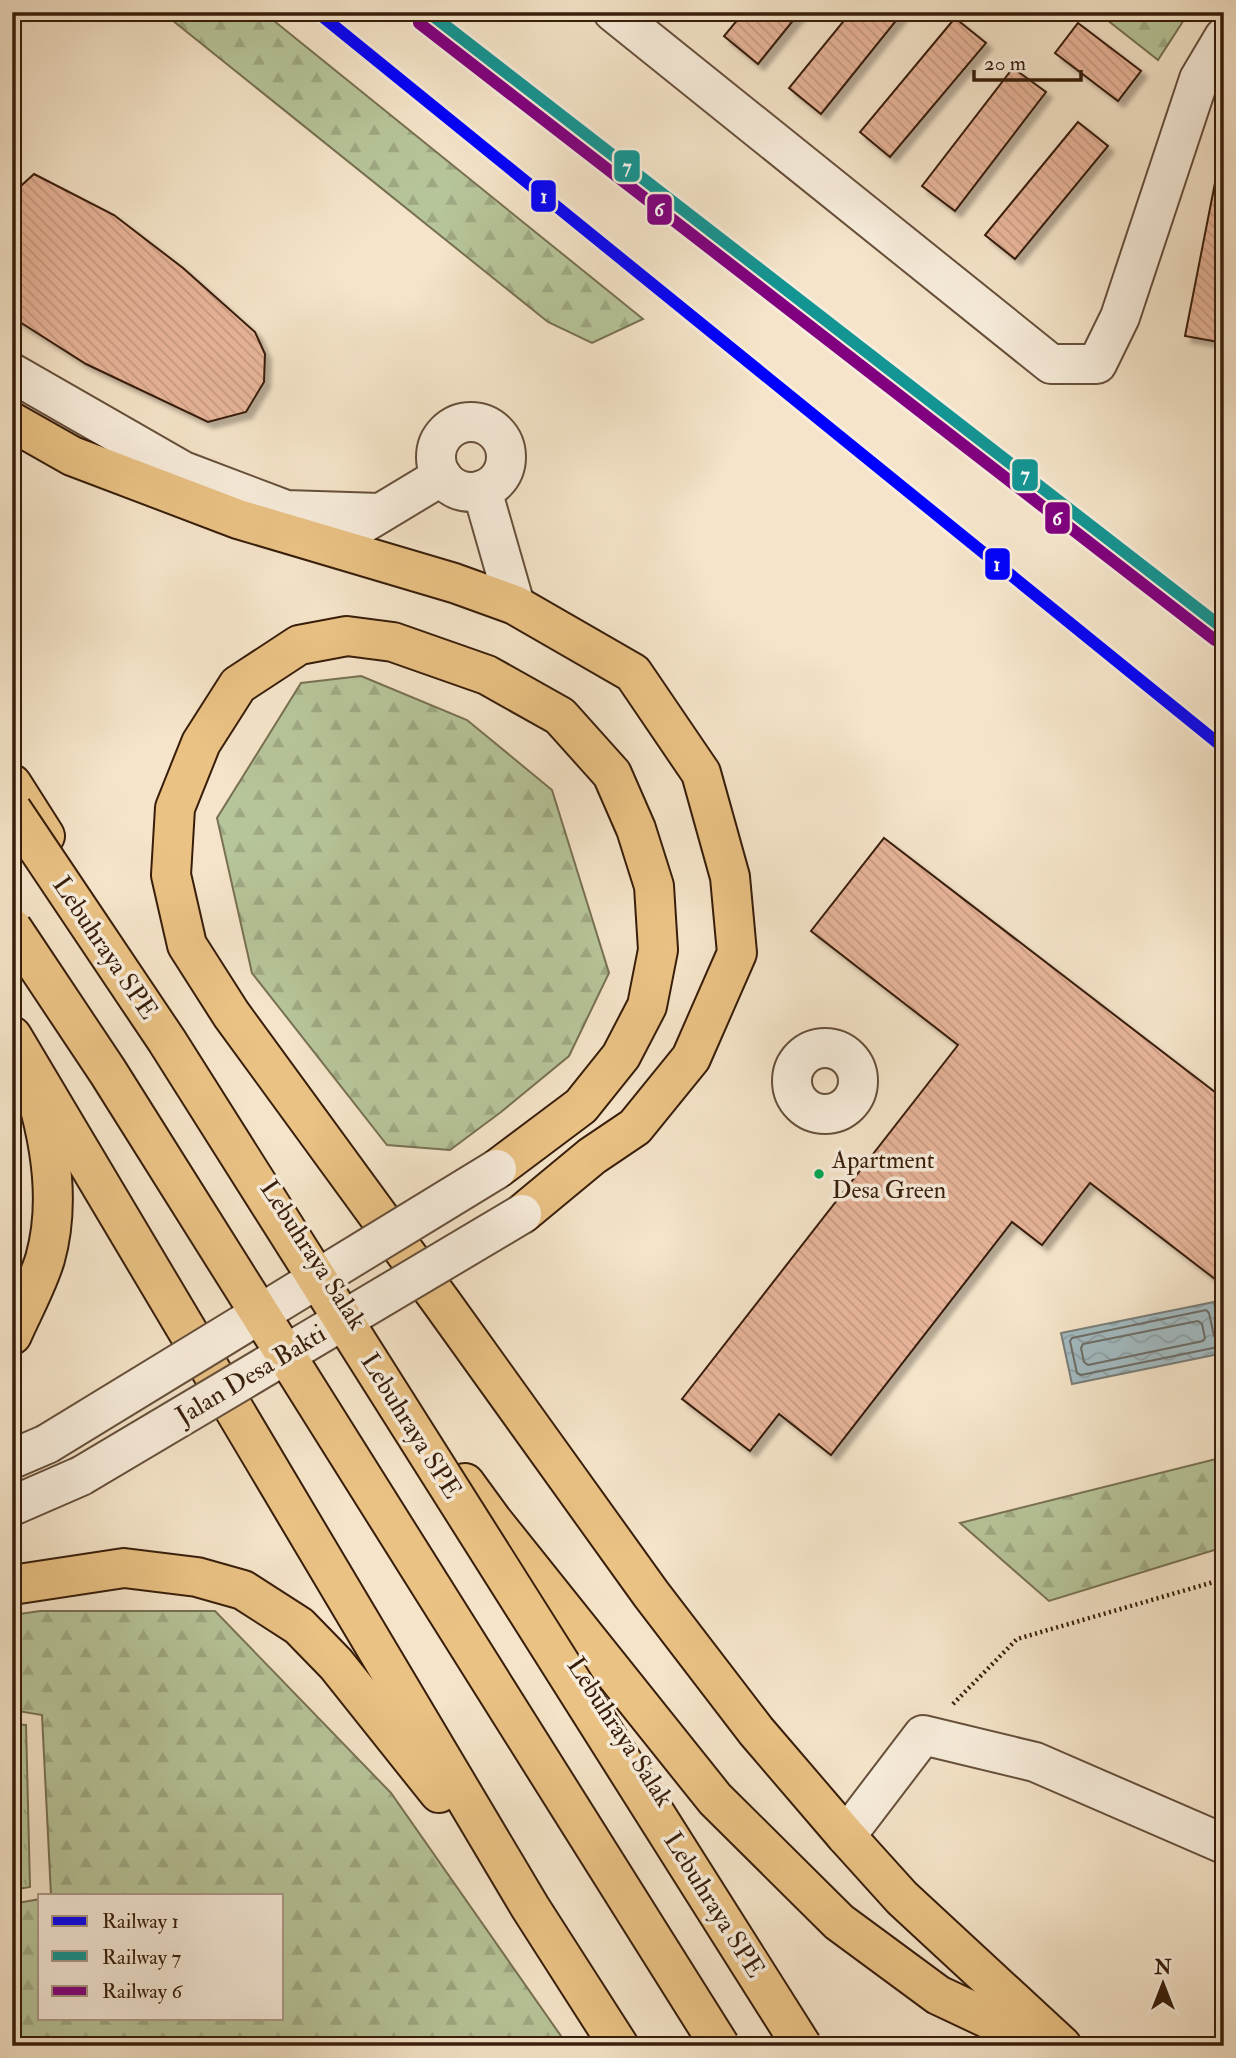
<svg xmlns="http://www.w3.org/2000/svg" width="1236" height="2058" font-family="'IM FELL Double Pica',serif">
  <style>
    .grass { fill: url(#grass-tufts); stroke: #777152; stroke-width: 2 }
    .forest { fill: url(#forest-firs); stroke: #777152; stroke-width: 2 }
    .water { fill: url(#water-waves); stroke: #777c78; stroke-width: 2 }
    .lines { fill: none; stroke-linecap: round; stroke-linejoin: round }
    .shore { stroke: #6c6c66; stroke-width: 2 }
    .building { fill: url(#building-back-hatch); stroke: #371d0a; stroke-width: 2; filter: url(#shadow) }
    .minor-casing { stroke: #664f3a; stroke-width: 42 }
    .highway-casing { stroke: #371d0a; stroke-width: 42 }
    .path { stroke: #371d0a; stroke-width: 4.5; stroke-dasharray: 2 3.5; stroke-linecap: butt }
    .minor { stroke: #f8eddc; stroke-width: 38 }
    .highway { stroke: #eac284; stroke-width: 38 }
    .minor-bridge-casing { stroke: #664f3a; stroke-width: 42; stroke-linecap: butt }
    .highway-bridge-casing { stroke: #371d0a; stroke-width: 42; stroke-linecap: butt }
    .minor-bridge { stroke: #f8eddc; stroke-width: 38 }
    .highway-bridge { stroke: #eac284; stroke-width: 38 }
    .rail-1-casing { stroke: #f8eddc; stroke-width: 18 }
    .rail-2-casing { stroke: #f8eddc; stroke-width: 18 }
    .rail-3-casing { stroke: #f8eddc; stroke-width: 18 }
    .rail-1 { stroke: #00f; stroke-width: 12 }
    .rail-2 { stroke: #139593; stroke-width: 12 }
    .rail-3 { stroke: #800080; stroke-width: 12 }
    .bus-dot { fill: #00a651; stroke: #f8eddc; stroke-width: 2.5 }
    .labels { text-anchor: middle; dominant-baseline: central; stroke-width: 7; stroke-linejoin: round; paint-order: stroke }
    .bus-label { font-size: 24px; fill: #371d0a; stroke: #f8eddc; text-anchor: start }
    .street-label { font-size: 26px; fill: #371d0a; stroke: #f8eddc }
    .line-badge { stroke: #f8eddc; stroke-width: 2.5 }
    .badge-label { font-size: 19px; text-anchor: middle; font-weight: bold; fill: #fff }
  </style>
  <defs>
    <pattern id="grass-tufts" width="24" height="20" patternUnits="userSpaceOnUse" patternTransform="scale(1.75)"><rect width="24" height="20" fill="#b7c59a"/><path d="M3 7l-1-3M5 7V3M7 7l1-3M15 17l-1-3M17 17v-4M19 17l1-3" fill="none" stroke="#9ea983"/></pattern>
    <pattern id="forest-firs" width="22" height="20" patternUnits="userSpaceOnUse" patternTransform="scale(1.75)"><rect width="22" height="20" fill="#b7c59a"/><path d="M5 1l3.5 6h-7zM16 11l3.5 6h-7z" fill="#9ea983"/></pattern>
    <pattern id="water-waves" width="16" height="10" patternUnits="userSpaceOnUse" patternTransform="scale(1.75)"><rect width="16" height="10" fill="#a2bbc2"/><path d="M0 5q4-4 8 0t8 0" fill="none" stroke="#8ca0a5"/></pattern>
    <pattern id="building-back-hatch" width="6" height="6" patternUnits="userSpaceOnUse" patternTransform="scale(1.75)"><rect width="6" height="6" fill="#e8b59a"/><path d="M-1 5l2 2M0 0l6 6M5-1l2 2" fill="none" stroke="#c89b83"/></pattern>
    <filter id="shadow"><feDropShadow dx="6" dy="6" stdDeviation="2" flood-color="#0004"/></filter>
  </defs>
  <rect width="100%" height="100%" fill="#f5e4c9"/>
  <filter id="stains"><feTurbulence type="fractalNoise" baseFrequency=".00286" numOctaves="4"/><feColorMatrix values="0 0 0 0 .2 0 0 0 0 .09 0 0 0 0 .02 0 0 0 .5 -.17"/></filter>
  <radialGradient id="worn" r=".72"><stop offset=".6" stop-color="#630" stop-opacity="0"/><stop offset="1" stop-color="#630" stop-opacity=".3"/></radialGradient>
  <!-- grass -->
  <polygon class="grass" points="12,1724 26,1725 30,1887 12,1890"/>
  <!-- forest -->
  <g class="forest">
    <polygon points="162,12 263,12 643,319 592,343 548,322"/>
    <polygon points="1097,12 1189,12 1158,60"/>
    <polygon points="361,676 467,720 552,790 609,973 569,1056 501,1112 450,1150 387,1145 252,973 217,818 301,683"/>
    <polygon points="12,1122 21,1137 18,1253 12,1265"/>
    <polygon points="1224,1457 1224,1547 1049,1601 960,1523"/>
    <polygon points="40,1611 215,1611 391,1793 568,2046 12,2046 12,1904 40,1899 40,2018 282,2018 282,1895 51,1895 42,1715 12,1710 12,1615"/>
  </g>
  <!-- water -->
  <polygon class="water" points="1214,1302 1224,1353 1072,1384 1061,1333"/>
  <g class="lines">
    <!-- shore -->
    <g class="shore">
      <polygon points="1206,1310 1209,1313 1214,1336 1220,1343 1218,1347 1081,1375 1077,1373 1070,1341 1072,1338"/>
      <polygon points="1198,1321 1202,1324 1205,1338 1203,1341 1088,1365 1084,1362 1081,1348 1083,1344"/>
    </g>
  </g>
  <!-- building -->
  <g class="building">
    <polygon points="744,12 800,12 758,64 724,36"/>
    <polygon points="851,12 903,12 821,114 789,88"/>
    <polygon points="955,18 986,43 890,157 860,132"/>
    <polygon points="1078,23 1141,71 1118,101 1055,53"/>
    <polygon points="1013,68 1046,92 955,211 922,186"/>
    <polygon points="1078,122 1108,146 1015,259 985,235"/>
    <polygon points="1222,147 1224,147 1224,343 1185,336"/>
    <polygon points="34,174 114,215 183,268 255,332 265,354 264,382 246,412 208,422 86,364 12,317 12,194"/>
    <polygon points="884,838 1224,1099 1224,1286 1090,1183 1042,1245 1012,1222 831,1455 779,1414 750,1451 682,1399 958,1045 811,931"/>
  </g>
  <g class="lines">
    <!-- minor casing -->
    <g class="minor-casing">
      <g id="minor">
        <polyline points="613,12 1051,364 1097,364 1120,317 1199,79 1224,37"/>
        <polyline points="12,373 183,471 286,510 380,513"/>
        <circle cx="471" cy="457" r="35"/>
        <polyline points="482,490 515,605"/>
        <polyline points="359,526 442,476"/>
        <circle cx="825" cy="1081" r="33"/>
        <polyline points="12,1459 47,1444"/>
        <polyline points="12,1506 81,1476"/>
        <polyline points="846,1836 923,1735 1035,1762 1224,1844"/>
      </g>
    </g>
    <!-- highway casing -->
    <g class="highway-casing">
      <g id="highway">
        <polyline points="12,422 72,456 238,519 454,583 515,605 633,673 701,773 730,877 737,953 691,1058 635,1127 592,1156 522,1214"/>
        <polyline points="12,784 45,836"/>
        <polyline points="12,1036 530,1907 619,2046"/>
        <polyline points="497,1169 581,1106 621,1056 647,1006 658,950 654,886 636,829 612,774 560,716 487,675 393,642 347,636 299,645 238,685 201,743 175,808 171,875 187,945 231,1014 442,1303 651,1594 756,1731 846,1836 902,1898 1062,2046"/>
        <path d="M12,1335C23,1310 37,1285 45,1259C60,1206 52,1150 37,1098"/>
        <polyline points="465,1483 492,1520 715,1799 839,1922 938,1995 1046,2046"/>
        <polyline points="12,1585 124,1568 197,1577 243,1590 299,1626 336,1664 439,1793"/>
      </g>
    </g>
    <!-- path -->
    <polyline class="path" points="953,1704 1017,1639 1224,1579"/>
    <!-- minor -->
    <use href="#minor" class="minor"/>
    <!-- highway -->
    <use href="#highway" class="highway"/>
    <!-- minor-bridge casing -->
    <g class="minor-bridge-casing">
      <g id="minor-bridge">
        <polyline points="47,1444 497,1169"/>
        <polyline points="81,1476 522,1214"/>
      </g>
    </g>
    <!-- highway-bridge casing -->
    <g class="highway-bridge-casing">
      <g id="highway-bridge">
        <polyline points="12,810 167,1041 802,2046"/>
        <polyline points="12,928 108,1072 720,2046"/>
      </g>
    </g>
    <!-- minor-bridge -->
    <use href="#minor-bridge" class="minor-bridge"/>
    <!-- highway-bridge -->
    <use href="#highway-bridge" class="highway-bridge"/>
    <!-- rail-1 casing -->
    <g class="rail-1-casing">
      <polyline id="rail-1" points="317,12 1224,748"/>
    </g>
    <!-- rail-2 casing -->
    <g class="rail-2-casing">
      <polyline id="rail-2" points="428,12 1224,629"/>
    </g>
    <!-- rail-3 casing -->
    <g class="rail-3-casing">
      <polyline id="rail-3" points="419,23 1215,640"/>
    </g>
    <!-- rail-1 -->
    <use href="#rail-1" class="rail-1"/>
    <!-- rail-2 -->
    <use href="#rail-2" class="rail-2"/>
    <!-- rail-3 -->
    <use href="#rail-3" class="rail-3"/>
  </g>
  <!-- markers -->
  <circle class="bus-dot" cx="819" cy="1174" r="6"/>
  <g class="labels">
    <!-- bus labels -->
    <g class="bus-label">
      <text x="832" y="1160">Apartment<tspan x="832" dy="30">Desa Green</tspan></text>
    </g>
    <!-- street labels -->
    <g class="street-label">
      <text transform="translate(105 948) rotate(56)">Lebuhraya SPE</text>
      <text transform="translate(313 1255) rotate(57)">Lebuhraya Salak</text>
      <text transform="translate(251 1375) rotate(-31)">Jalan Desa Bakti</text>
      <text transform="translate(411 1426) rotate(58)">Lebuhraya SPE</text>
      <text transform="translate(620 1732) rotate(57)">Lebuhraya Salak</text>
      <text transform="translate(714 1905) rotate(58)">Lebuhraya SPE</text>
    </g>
  </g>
  <g class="line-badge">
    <rect x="613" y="149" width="28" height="34" rx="7" fill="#139593"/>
    <rect x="530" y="179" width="27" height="34" rx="7" fill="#00f"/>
    <rect x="646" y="193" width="27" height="33" rx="7" fill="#800080"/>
    <rect x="1011" y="458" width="28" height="34" rx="7" fill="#139593"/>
    <rect x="1044" y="501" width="27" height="34" rx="7" fill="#800080"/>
    <rect x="984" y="547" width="27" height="34" rx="7" fill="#00f"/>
  </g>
  <g class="badge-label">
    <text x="627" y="173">7</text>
    <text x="544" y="203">1</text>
    <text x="659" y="216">6</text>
    <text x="1025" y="481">7</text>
    <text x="1057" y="525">6</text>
    <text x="997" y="571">1</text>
  </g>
  <!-- margin -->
  <rect width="1236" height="2058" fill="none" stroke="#f5e4c9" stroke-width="42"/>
  <rect x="14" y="14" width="1208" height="2030" fill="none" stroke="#371d0a" stroke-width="3.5"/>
  <rect x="21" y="21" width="1194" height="2016" fill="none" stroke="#371d0a" stroke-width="2"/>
  <!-- legend -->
  <rect x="38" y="1894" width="245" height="126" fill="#f8eddc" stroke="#ab9a88" stroke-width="2"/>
  <rect x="52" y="1916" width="35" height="10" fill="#0000ff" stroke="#ab9a88" stroke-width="2"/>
  <text x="102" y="1928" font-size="21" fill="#371d0a">Railway 1</text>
  <rect x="52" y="1951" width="35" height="10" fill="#139593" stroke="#ab9a88" stroke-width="2"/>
  <text x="102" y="1964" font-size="21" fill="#371d0a">Railway 7</text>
  <rect x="52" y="1986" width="35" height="10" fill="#800080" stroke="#ab9a88" stroke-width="2"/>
  <text x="102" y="1998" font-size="21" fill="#371d0a">Railway 6</text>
  <!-- north arrow -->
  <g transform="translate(1163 1984)" stroke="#f8eddc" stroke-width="5" paint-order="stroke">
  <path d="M0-5L12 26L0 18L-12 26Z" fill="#371d0a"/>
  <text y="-10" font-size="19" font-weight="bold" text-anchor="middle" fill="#371d0a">N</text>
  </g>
  <!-- scale -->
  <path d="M974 70v10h107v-10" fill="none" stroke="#371d0a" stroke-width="3.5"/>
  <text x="984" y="70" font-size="21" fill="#371d0a" stroke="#f8eddc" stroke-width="5" paint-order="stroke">20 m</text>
  <rect width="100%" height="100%" filter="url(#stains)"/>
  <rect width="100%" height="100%" fill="url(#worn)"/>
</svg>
